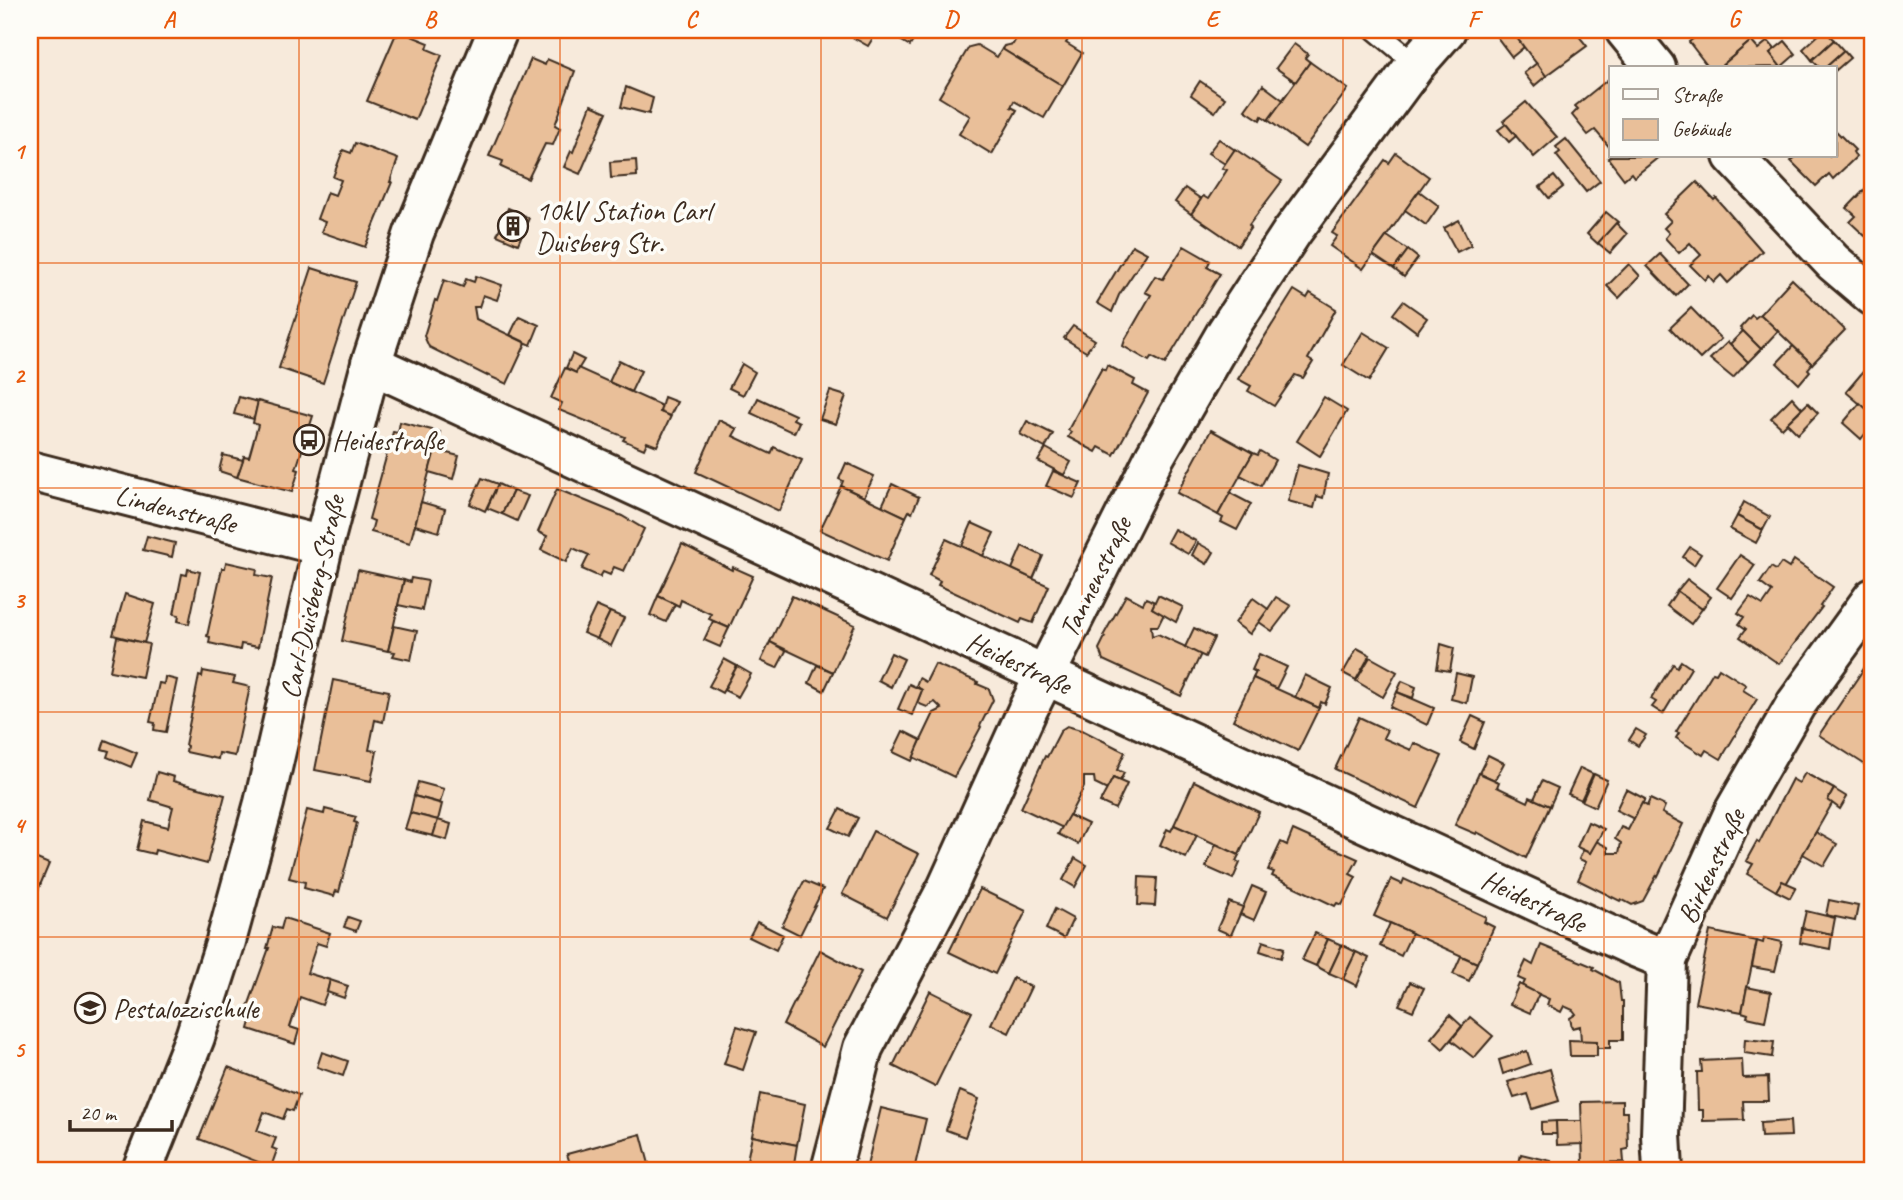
<svg xmlns="http://www.w3.org/2000/svg" width="1903" height="1200" font-family="Caveat,sans-serif">
  <style>
    .building { fill: #e9bf99; stroke: #3b2a1e; stroke-width: 2 }
    .lines { fill: none; stroke-linecap: round; stroke-linejoin: round }
    .lane-casing { stroke: #3b2a1e; stroke-width: 24 }
    .street-casing { stroke: #3b2a1e; stroke-width: 44 }
    .secondary-casing { stroke: #3b2a1e; stroke-width: 44 }
    .lane { stroke: #fdfcf7; stroke-width: 19 }
    .street { stroke: #fdfcf7; stroke-width: 38 }
    .secondary { stroke: #fdfcf7; stroke-width: 38 }
    .grid { fill: none; stroke: #e8590c; stroke-width: 2; stroke-opacity: 0.55 }
    .labels { text-anchor: middle; dominant-baseline: central; stroke-width: 7; stroke-linejoin: round; paint-order: stroke }
    .poi-label { font-size: 28px; fill: #3b2a1e; stroke: #fdfcf7; text-anchor: start }
    .street-label { font-size: 28px; fill: #3b2a1e; stroke: #fdfcf7 }
    .neatline { fill: none; stroke: #e8590c; stroke-width: 2.5 }
    .grid-label { font-size: 23px; text-anchor: middle; font-weight: bold; fill: #e8590c }
  </style>
  <rect width="100%" height="100%" fill="#f7eadb"/>
  <filter id="ink" filterUnits="userSpaceOnUse"><feTurbulence type="fractalNoise" baseFrequency=".0143" numOctaves="2"/><feDisplacementMap in="SourceGraphic" scale="14" xChannelSelector="R" yChannelSelector="G"/><feConvolveMatrix kernelMatrix="1 2 1 2 8 2 1 2 1" color-interpolation-filters="sRGB"/></filter>
  <g filter="url(#ink)">
    <!-- building -->
    <g class="building">
      <polygon points="840,30 878,30 868,46"/>
      <polygon points="883,30 920,30 910,46"/>
      <polygon points="1021,30 1074,30 1066,43 1082,53 1063,86 1002,49 1004,46 1013,44"/>
      <polygon points="1497,30 1511,30 1524,47 1512,57 1494,33"/>
      <polygon points="1511,30 1574,30 1587,46 1546,76"/>
      <polygon points="1704,30 1748,30 1745,32 1751,41 1719,68 1709,68 1689,42"/>
      <polygon points="1824,30 1834,40 1812,60 1803,49"/>
      <polygon points="399,31 429,43 427,49 442,55 415,120 367,101 395,36 397,36"/>
      <polygon points="1834,40 1844,51 1825,68 1820,68 1812,60"/>
      <polygon points="1751,41 1758,49 1768,41 1775,49 1770,53 1781,67 1719,68"/>
      <polygon points="1785,41 1796,54 1781,67 1770,53"/>
      <polygon points="1294,44 1308,54 1305,58 1310,62 1296,82 1276,68"/>
      <polygon points="977,45 997,57 1002,49 1063,86 1044,118 1014,101 1011,107 1017,110 992,154 959,134 970,116 939,97 969,47"/>
      <polygon points="1844,51 1850,58 1835,71 1835,68 1825,68"/>
      <polygon points="531,59 545,65 547,59 575,71 555,125 560,128 553,145 545,144 528,179 501,167 503,161 489,156"/>
      <polygon points="1310,62 1348,89 1305,147 1268,120"/>
      <polygon points="1537,63 1546,76 1534,86 1524,73"/>
      <polygon points="1611,77 1611,149 1595,130 1588,135 1572,115 1578,109 1575,106"/>
      <polygon points="1200,81 1225,98 1215,112 1191,95"/>
      <polygon points="1263,85 1283,100 1268,120 1262,116 1260,120 1245,110"/>
      <polygon points="626,87 653,98 649,114 621,107"/>
      <polygon points="1526,102 1557,137 1534,157 1503,121"/>
      <polygon points="591,105 607,112 580,174 564,167 571,151 573,152"/>
      <polygon points="1506,124 1516,136 1509,142 1498,130"/>
      <polygon points="1835,130 1855,150 1853,152 1856,157 1833,179 1829,174 1816,186 1791,161 1797,156 1835,156"/>
      <polygon points="1219,139 1235,150 1225,164 1208,153"/>
      <polygon points="1566,139 1600,181 1586,192 1556,155 1560,152 1556,147"/>
      <polygon points="355,143 398,159 390,182 392,182 365,247 321,232 325,222 317,219 327,192 335,195 341,180 333,177 343,150 351,153"/>
      <polygon points="1235,149 1282,181 1249,225 1251,227 1238,246 1191,214 1203,196 1208,199 1227,170 1222,168"/>
      <polygon points="1396,153 1429,177 1363,269 1330,246 1337,236 1332,233 1385,160 1389,163"/>
      <polygon points="1611,156 1660,156 1634,177 1631,173 1624,179 1608,158"/>
      <polygon points="636,160 637,176 611,178 610,162"/>
      <polygon points="1554,176 1563,187 1549,198 1540,187"/>
      <polygon points="1697,182 1714,200 1716,198 1762,251 1728,283 1721,275 1714,282 1709,276 1705,280 1690,265 1701,255 1690,243 1679,253 1665,238 1669,233 1664,228 1671,221 1664,214"/>
      <polygon points="1870,184 1873,187 1873,227 1865,236 1850,222 1856,216 1847,208"/>
      <polygon points="1185,188 1201,199 1191,214 1175,202"/>
      <polygon points="1419,191 1439,206 1426,225 1405,210"/>
      <polygon points="508,208 529,218 518,244 497,235"/>
      <polygon points="1606,212 1618,222 1598,244 1587,234"/>
      <polygon points="1459,220 1471,245 1457,252 1444,228"/>
      <polygon points="1616,223 1627,234 1610,253 1598,243"/>
      <polygon points="1387,236 1408,250 1394,269 1373,255"/>
      <polygon points="1132,245 1147,253 1119,295 1112,312 1097,303"/>
      <polygon points="1184,246 1210,261 1207,267 1220,274 1165,364 1152,357 1149,361 1123,346 1125,340 1151,295 1145,292 1155,276 1163,279"/>
      <polygon points="1408,250 1418,258 1404,277 1394,269"/>
      <polygon points="1660,254 1688,284 1676,296 1647,266"/>
      <polygon points="1629,264 1640,276 1619,298 1607,286"/>
      <polygon points="312,268 356,282 323,383 279,368"/>
      <polygon points="476,276 502,285 497,300 483,295 479,307 474,307 476,319 526,343 507,384 487,375 487,376 429,347 424,336 435,300 437,301 444,280 463,287 466,279 474,282"/>
      <polygon points="1792,279 1845,330 1812,364 1760,314"/>
      <polygon points="1294,290 1307,298 1310,293 1336,309 1308,359 1313,362 1303,378 1295,375 1274,406 1248,391 1251,386 1238,379"/>
      <polygon points="1403,301 1427,318 1417,332 1393,314"/>
      <polygon points="1691,308 1721,339 1700,359 1670,328"/>
      <polygon points="1760,314 1778,331 1761,349 1740,328 1752,315 1755,318"/>
      <polygon points="519,316 539,325 531,345 510,335"/>
      <polygon points="1073,326 1095,340 1086,352 1064,338"/>
      <polygon points="1743,331 1761,349 1748,362 1730,344"/>
      <polygon points="1363,332 1389,348 1369,381 1343,365"/>
      <polygon points="1728,342 1748,362 1733,378 1710,359"/>
      <polygon points="1793,346 1812,364 1808,369 1810,371 1799,384 1777,363"/>
      <polygon points="572,354 584,360 576,373 566,368"/>
      <polygon points="619,360 641,371 631,392 609,382"/>
      <polygon points="1872,361 1873,361 1873,415 1846,392"/>
      <polygon points="742,364 755,372 743,395 729,388"/>
      <polygon points="1107,365 1135,380 1133,385 1148,393 1114,455 1099,447 1096,452 1068,437 1071,432 1068,430 1102,368 1105,370"/>
      <polygon points="565,368 576,373 578,368 662,406 660,412 671,416 657,446 647,442 644,449 623,440 625,437 559,410 562,403 551,398"/>
      <polygon points="830,391 846,396 836,424 820,419"/>
      <polygon points="239,397 258,402 254,419 234,414"/>
      <polygon points="664,397 677,402 670,416 660,412"/>
      <polygon points="1324,397 1347,411 1320,456 1297,441"/>
      <polygon points="1792,397 1802,408 1782,428 1771,418"/>
      <polygon points="758,398 795,415 793,419 799,422 794,433 751,413"/>
      <polygon points="258,401 313,416 296,469 299,470 292,492 237,477 244,456 249,457 258,425 253,423"/>
      <polygon points="1808,403 1818,413 1798,434 1787,423"/>
      <polygon points="1860,403 1873,415 1873,424 1861,439 1843,423"/>
      <polygon points="719,420 737,429 733,436 771,454 774,447 802,460 779,511 696,472"/>
      <polygon points="1027,421 1053,434 1045,448 1020,434"/>
      <polygon points="400,422 440,432 410,543 371,532 374,521 369,519 393,432 398,433"/>
      <polygon points="1211,430 1253,453 1218,515 1177,493"/>
      <polygon points="1046,448 1071,462 1064,475 1038,461"/>
      <polygon points="435,450 459,456 453,479 429,472"/>
      <polygon points="1260,451 1275,460 1261,486 1240,475 1253,453 1258,455"/>
      <polygon points="223,455 243,460 237,477 219,471"/>
      <polygon points="846,463 874,476 864,497 841,486 843,481 839,479"/>
      <polygon points="1298,465 1328,474 1323,498 1317,496 1314,508 1288,501"/>
      <polygon points="1053,471 1081,483 1074,498 1046,486"/>
      <polygon points="482,478 498,484 485,511 470,504"/>
      <polygon points="498,484 513,491 502,514 487,508"/>
      <polygon points="892,484 919,497 912,513 909,511 906,517 882,506"/>
      <polygon points="841,486 906,517 887,561 820,530"/>
      <polygon points="557,489 622,516 644,529 624,571 614,567 610,575 603,572 600,577 582,569 589,555 573,548 566,562 541,550 547,536 538,532"/>
      <polygon points="513,491 528,496 517,521 502,514"/>
      <polygon points="1230,493 1251,504 1237,530 1221,522 1223,518 1218,515"/>
      <polygon points="421,502 445,509 439,532 415,525"/>
      <polygon points="1744,502 1770,517 1763,530 1737,516"/>
      <polygon points="1737,516 1763,530 1756,543 1730,529"/>
      <polygon points="972,523 994,533 983,556 962,546"/>
      <polygon points="1174,529 1196,541 1188,554 1167,542"/>
      <polygon points="147,536 175,543 172,557 143,550"/>
      <polygon points="946,539 1049,586 1033,623 1022,619 1020,623 938,585 940,581 929,575"/>
      <polygon points="1198,543 1214,552 1207,564 1192,555"/>
      <polygon points="682,544 732,570 733,567 753,576 729,628 709,619 711,614 681,600 679,606 658,596"/>
      <polygon points="1022,546 1043,556 1033,579 1012,569"/>
      <polygon points="1690,547 1701,554 1694,565 1683,557"/>
      <polygon points="1740,555 1755,565 1732,598 1717,588"/>
      <polygon points="1794,560 1833,587 1820,606 1822,607 1779,664 1740,637 1746,629 1739,624 1744,617 1738,613 1750,597 1763,605 1772,592 1760,583 1771,567 1776,570 1781,563 1789,568"/>
      <polygon points="226,562 257,569 256,575 272,578 258,647 241,644 240,650 209,643 210,637 207,636 222,568 225,568"/>
      <polygon points="188,569 200,572 189,624 178,621 179,615 174,614 182,574 187,575"/>
      <polygon points="358,570 404,580 388,651 342,641"/>
      <polygon points="411,578 428,581 422,610 398,605 404,580 410,582"/>
      <polygon points="1687,579 1711,597 1702,609 1677,591"/>
      <polygon points="1677,591 1702,609 1691,624 1667,606"/>
      <polygon points="125,594 155,604 144,643 113,635"/>
      <polygon points="1126,595 1143,604 1146,598 1155,602 1152,608 1164,614 1158,626 1151,626 1152,636 1158,634 1201,654 1181,696 1103,660 1099,649 1105,637 1103,636"/>
      <polygon points="1158,595 1183,607 1176,622 1152,608"/>
      <polygon points="658,596 675,604 666,622 650,615"/>
      <polygon points="792,596 855,625 833,672 770,642"/>
      <polygon points="1276,597 1291,606 1272,631 1259,622"/>
      <polygon points="1253,598 1268,609 1250,634 1235,623"/>
      <polygon points="596,606 610,612 597,639 583,633"/>
      <polygon points="610,612 624,618 611,646 597,639"/>
      <polygon points="713,621 729,628 720,647 704,640"/>
      <polygon points="394,626 417,631 411,660 393,656 395,652 388,651"/>
      <polygon points="1194,628 1214,638 1205,657 1185,647"/>
      <polygon points="117,637 149,644 142,677 110,671"/>
      <polygon points="770,642 786,651 777,668 761,661"/>
      <polygon points="1441,644 1454,648 1450,671 1437,669"/>
      <polygon points="1357,648 1370,655 1356,680 1343,673"/>
      <polygon points="891,653 904,659 891,687 878,680"/>
      <polygon points="1259,654 1287,667 1276,689 1253,678 1256,672 1252,670"/>
      <polygon points="1370,657 1397,672 1383,697 1356,681"/>
      <polygon points="1871,658 1873,660 1873,757 1867,766 1819,735"/>
      <polygon points="724,659 737,666 722,693 709,686"/>
      <polygon points="1681,661 1691,668 1663,714 1652,707 1656,702 1651,699 1673,664 1677,667"/>
      <polygon points="935,664 978,682 977,684 989,689 993,700 980,726 981,727 954,777 913,757 934,713 942,709 935,702 927,707 917,703 922,690 916,686 919,678 926,682"/>
      <polygon points="817,665 833,672 824,691 809,683"/>
      <polygon points="737,666 751,674 738,697 724,690"/>
      <polygon points="1719,668 1746,685 1743,690 1757,699 1721,759 1706,750 1703,755 1676,738 1679,733 1676,732 1713,672 1716,673"/>
      <polygon points="203,671 235,677 233,683 250,687 235,756 219,753 218,759 186,752 187,746 185,745 199,676 202,677"/>
      <polygon points="1456,673 1472,677 1467,703 1451,699"/>
      <polygon points="1305,675 1332,688 1325,704 1321,702 1319,708 1295,697"/>
      <polygon points="165,677 177,680 166,732 154,730 155,723 150,722 159,683 164,684"/>
      <polygon points="1253,678 1319,708 1298,751 1233,720"/>
      <polygon points="333,680 389,691 383,722 375,720 369,750 377,751 371,781 315,770"/>
      <polygon points="1402,681 1416,687 1413,698 1397,692"/>
      <polygon points="909,684 922,690 912,715 898,709"/>
      <polygon points="1397,692 1434,708 1427,725 1390,707"/>
      <polygon points="1472,716 1485,722 1474,749 1460,742"/>
      <polygon points="1359,717 1387,730 1383,738 1411,750 1414,743 1442,756 1418,808 1335,769"/>
      <polygon points="1067,726 1084,731 1125,752 1117,770 1124,773 1120,781 1113,778 1107,790 1095,784 1094,777 1084,777 1084,787 1063,828 1021,808 1045,756 1047,757 1061,730"/>
      <polygon points="1636,729 1646,735 1638,746 1629,740"/>
      <polygon points="903,731 921,740 912,761 893,752"/>
      <polygon points="105,740 137,753 131,767 107,757 109,751 102,749"/>
      <polygon points="1488,755 1504,763 1495,780 1479,773"/>
      <polygon points="1580,768 1593,774 1581,800 1568,794"/>
      <polygon points="157,772 174,777 173,781 225,795 207,864 155,850 154,854 137,850 144,821 168,827 173,807 150,800"/>
      <polygon points="1479,773 1499,782 1497,787 1528,802 1530,797 1550,806 1526,858 1477,832 1476,834 1455,825"/>
      <polygon points="1805,773 1834,789 1828,800 1833,802 1786,884 1782,881 1776,891 1747,874 1753,864 1746,861 1757,841 1759,843 1792,779 1799,783"/>
      <polygon points="1594,774 1607,780 1595,807 1582,801"/>
      <polygon points="1113,778 1127,784 1115,809 1100,802"/>
      <polygon points="1194,781 1259,812 1239,855 1174,825"/>
      <polygon points="1542,781 1558,788 1550,806 1534,799"/>
      <polygon points="418,782 444,789 440,803 414,796"/>
      <polygon points="1626,789 1645,799 1634,819 1616,810"/>
      <polygon points="1834,789 1847,797 1840,809 1828,800"/>
      <polygon points="414,796 442,804 438,820 410,813"/>
      <polygon points="1650,799 1665,806 1662,813 1683,824 1658,876 1657,875 1643,901 1632,905 1621,899 1620,901 1578,880 1586,862 1579,859 1583,850 1590,853 1596,841 1608,847 1608,853 1619,853 1621,843 1615,839 1621,827 1628,830 1642,803 1647,806"/>
      <polygon points="325,809 356,817 354,822 357,823 339,892 336,891 334,896 304,888 305,882 289,878 307,810 324,814"/>
      <polygon points="840,809 858,818 848,837 830,828"/>
      <polygon points="410,813 438,820 433,836 405,829"/>
      <polygon points="1069,815 1088,824 1078,844 1058,834"/>
      <polygon points="438,820 451,824 447,840 433,836"/>
      <polygon points="1588,822 1604,829 1590,853 1577,847"/>
      <polygon points="1174,825 1197,835 1186,858 1160,845 1167,829 1171,831"/>
      <polygon points="1293,830 1358,859 1350,874 1356,877 1342,905 1337,903 1335,906 1272,876 1274,872 1268,870 1281,842 1287,845"/>
      <polygon points="873,831 919,854 887,917 842,894"/>
      <polygon points="1816,832 1837,844 1824,866 1803,854"/>
      <polygon points="1216,844 1239,855 1236,861 1240,863 1233,879 1206,867"/>
      <polygon points="30,856 49,864 30,909"/>
      <polygon points="1075,858 1087,865 1075,887 1063,880"/>
      <polygon points="1139,877 1157,878 1155,906 1138,905"/>
      <polygon points="1391,879 1402,884 1404,879 1486,917 1484,922 1494,927 1477,963 1374,916"/>
      <polygon points="804,881 823,889 800,935 782,926"/>
      <polygon points="1782,881 1796,887 1790,898 1776,891"/>
      <polygon points="1252,886 1266,892 1254,920 1240,914"/>
      <polygon points="980,889 1026,911 995,974 949,952"/>
      <polygon points="1829,900 1858,906 1855,921 1826,915"/>
      <polygon points="1229,902 1243,907 1231,935 1217,929"/>
      <polygon points="1055,909 1073,919 1064,938 1046,929"/>
      <polygon points="1806,911 1835,918 1832,934 1802,928"/>
      <polygon points="348,917 360,921 356,931 344,927"/>
      <polygon points="284,918 330,933 326,946 317,943 307,973 330,980 327,992 322,1005 300,997 290,1027 299,1030 295,1044 249,1029 252,1018 245,1015 269,948 267,948 273,927 281,929"/>
      <polygon points="757,922 783,935 776,950 749,937"/>
      <polygon points="1390,923 1412,933 1401,956 1380,946"/>
      <polygon points="1802,928 1832,934 1830,949 1800,943"/>
      <polygon points="1710,931 1757,941 1742,1012 1695,1003"/>
      <polygon points="1315,933 1328,939 1316,966 1302,960"/>
      <polygon points="1764,938 1782,942 1775,971 1752,967 1757,941 1763,943"/>
      <polygon points="1328,939 1342,945 1329,973 1316,966"/>
      <polygon points="1263,941 1284,948 1281,958 1260,951"/>
      <polygon points="1342,945 1356,952 1343,979 1329,973"/>
      <polygon points="1541,945 1594,967 1593,969 1619,983 1621,1001 1623,1001 1623,1040 1610,1040 1610,1048 1597,1048 1597,1041 1581,1041 1580,1026 1572,1028 1570,1018 1576,1014 1573,1010 1564,1006 1561,1012 1547,1005 1549,999 1522,987 1525,981 1518,978 1526,961 1533,965"/>
      <polygon points="820,950 861,972 823,1047 783,1025"/>
      <polygon points="1356,952 1369,958 1357,986 1343,979"/>
      <polygon points="1461,956 1477,963 1469,981 1453,974"/>
      <polygon points="1013,978 1031,987 1009,1033 991,1024"/>
      <polygon points="330,980 348,986 344,998 327,992"/>
      <polygon points="1410,982 1424,988 1413,1011 1399,1005"/>
      <polygon points="1519,984 1539,994 1530,1013 1510,1004"/>
      <polygon points="1747,987 1771,992 1765,1021 1747,1017 1748,1014 1742,1012"/>
      <polygon points="930,991 972,1012 935,1087 893,1066"/>
      <polygon points="1450,1015 1462,1026 1443,1049 1431,1038"/>
      <polygon points="1470,1017 1493,1036 1474,1058 1451,1040"/>
      <polygon points="737,1026 756,1032 743,1070 724,1064"/>
      <polygon points="1745,1039 1774,1042 1772,1057 1744,1053"/>
      <polygon points="1569,1040 1597,1041 1597,1056 1570,1056"/>
      <polygon points="1527,1051 1531,1064 1503,1074 1499,1060"/>
      <polygon points="322,1052 348,1061 343,1076 317,1067"/>
      <polygon points="1742,1059 1743,1078 1768,1077 1769,1101 1743,1101 1744,1120 1703,1121 1703,1110 1698,1110 1697,1072 1702,1072 1701,1061"/>
      <polygon points="228,1067 299,1095 293,1111 287,1109 283,1119 264,1112 257,1131 276,1138 272,1148 277,1150 271,1167 199,1139"/>
      <polygon points="1550,1069 1559,1101 1533,1109 1528,1094 1514,1098 1508,1082"/>
      <polygon points="960,1091 979,1099 965,1137 946,1130"/>
      <polygon points="760,1094 805,1104 797,1145 752,1136"/>
      <polygon points="1622,1101 1622,1112 1627,1112 1628,1149 1623,1150 1624,1162 1583,1163 1581,1102"/>
      <polygon points="881,1108 926,1119 914,1170 866,1170"/>
      <polygon points="1556,1121 1557,1134 1541,1134 1541,1122"/>
      <polygon points="1556,1121 1582,1121 1583,1144 1557,1145"/>
      <polygon points="1790,1121 1791,1136 1761,1137 1760,1123"/>
      <polygon points="641,1134 649,1164 632,1170 572,1170 567,1154"/>
      <polygon points="752,1136 797,1145 793,1170 745,1170"/>
      <polygon points="1521,1154 1551,1161 1549,1170 1518,1168"/>
    </g>
    <g class="lines">
      <!-- lane casing -->
      <g class="lane-casing">
        <polyline id="lane" points="1375,30 1416,64"/>
      </g>
      <!-- street casing -->
      <g class="street-casing">
        <g id="street">
          <polyline points="1625,30 1656,68"/>
          <polyline points="1733,156 1833,262 1873,296"/>
          <polyline points="371,364 1635,947 1667,960"/>
          <polyline points="30,471 323,546"/>
          <polyline points="831,1170 863,1048 947,888 1028,709 1155,456 1226,333 1292,232 1416,64 1446,30"/>
          <polyline points="1663,1170 1661,1135 1667,960 1734,812 1796,704 1873,598"/>
        </g>
      </g>
      <!-- secondary casing -->
      <g class="secondary-casing">
        <polyline id="secondary" points="142,1170 195,1037 226,941 264,803 323,546 371,364 414,233 498,30"/>
      </g>
      <!-- lane -->
      <use href="#lane" class="lane"/>
      <!-- street -->
      <use href="#street" class="street"/>
      <!-- secondary -->
      <use href="#secondary" class="secondary"/>
    </g>
  </g>
  <!-- grid -->
  <path class="grid" d="M299,30V1170M560,30V1170M821,30V1170M1082,30V1170M1343,30V1170M1604,30V1170M30,263H1873M30,488H1873M30,712H1873M30,937H1873"/>
  <!-- icons -->
  <defs>
    <g id="building-ring" transform="scale(1.575)"><circle r="9.5" fill="#fdfcf7" stroke="#3b2a1e" stroke-width="1.5"/><path d="M-4-6H4V6H1V3H-1V6H-4ZM-2.5-4.3h1.7v1.8h-1.7ZM.8-4.3h1.7v1.8H.8ZM-2.5-1h1.7V.8h-1.7ZM.8-1h1.7V.8H.8Z" fill="#3b2a1e"/></g>
    <g id="bus-ring" transform="scale(1.575)"><circle r="9.5" fill="#fdfcf7" stroke="#3b2a1e" stroke-width="1.5"/><path d="M-5-6H5V4H4V6H2V4H-2V6H-4V4H-5ZM-3.5-4V0h7V-4ZM-3.5 1.2v1.5H-2V1.2ZM2 1.2v1.5H3.5V1.2Z" fill="#3b2a1e"/></g>
    <g id="school-ring" transform="scale(1.575)"><circle r="9.5" fill="#fdfcf7" stroke="#3b2a1e" stroke-width="1.5"/><path d="M0-5L7-2L0 1L-7-2ZM-4 1L0 2.5L4 1V4Q0 6-4 4Z" fill="#3b2a1e"/></g>
  </defs>
  <g fill-rule="evenodd">
    <use href="#building-ring" x="513" y="226"/>
    <use href="#bus-ring" x="309" y="440"/>
    <use href="#school-ring" x="90" y="1008"/>
  </g>
  <g class="labels">
    <!-- poi labels -->
    <g class="poi-label">
      <text x="536" y="210">10kV Station Carl<tspan x="536" dy="32">Duisberg Str.</tspan></text>
      <text x="332" y="440">Heidestraße</text>
      <text x="113" y="1008">Pestalozzischule</text>
    </g>
    <!-- street labels -->
    <g class="street-label">
      <text transform="translate(176 509) rotate(14)">Lindenstraße</text>
      <text transform="translate(1095 577) rotate(-64)">Tannenstraße</text>
      <text transform="translate(312 597) rotate(-77)">Carl-Duisberg-Straße</text>
      <text transform="translate(1019 663) rotate(25)">Heidestraße</text>
      <text transform="translate(1711 866) rotate(-65)">Birkenstraße</text>
      <text transform="translate(1534 901) rotate(25)">Heidestraße</text>
    </g>
  </g>
  <!-- margin -->
  <rect width="1903" height="1200" fill="none" stroke="#fdfcf7" stroke-width="77"/>
  <!-- legend -->
  <rect x="1609" y="66" width="228" height="91" fill="#fdfcf7" stroke="#afa8a0" stroke-width="2"/>
  <rect x="1623" y="89" width="35" height="10" fill="#fdfcf7" stroke="#afa8a0" stroke-width="2"/>
  <text x="1672" y="102" font-size="21" fill="#3b2a1e">Straße</text>
  <rect x="1623" y="119" width="35" height="21" fill="#e9bf99" stroke="#afa8a0" stroke-width="2"/>
  <text x="1672" y="136" font-size="21" fill="#3b2a1e">Gebäude</text>
  <!-- scale -->
  <path d="M70 1120v10h102v-10" fill="none" stroke="#3b2a1e" stroke-width="3.5"/>
  <text x="80" y="1120" font-size="21" fill="#3b2a1e" stroke="#fdfcf7" stroke-width="5" paint-order="stroke">20 m</text>
  <rect x="38" y="38" width="1826" height="1124" class="neatline"/>
  <g class="grid-label">
    <text x="169" y="27">A</text>
    <text x="430" y="27">B</text>
    <text x="691" y="27">C</text>
    <text x="951" y="27">D</text>
    <text x="1212" y="27">E</text>
    <text x="1473" y="27">F</text>
    <text x="1734" y="27">G</text>
    <text x="19" y="159">1</text>
    <text x="19" y="383">2</text>
    <text x="19" y="608">3</text>
    <text x="19" y="833">4</text>
    <text x="19" y="1057">5</text>
  </g>
</svg>
